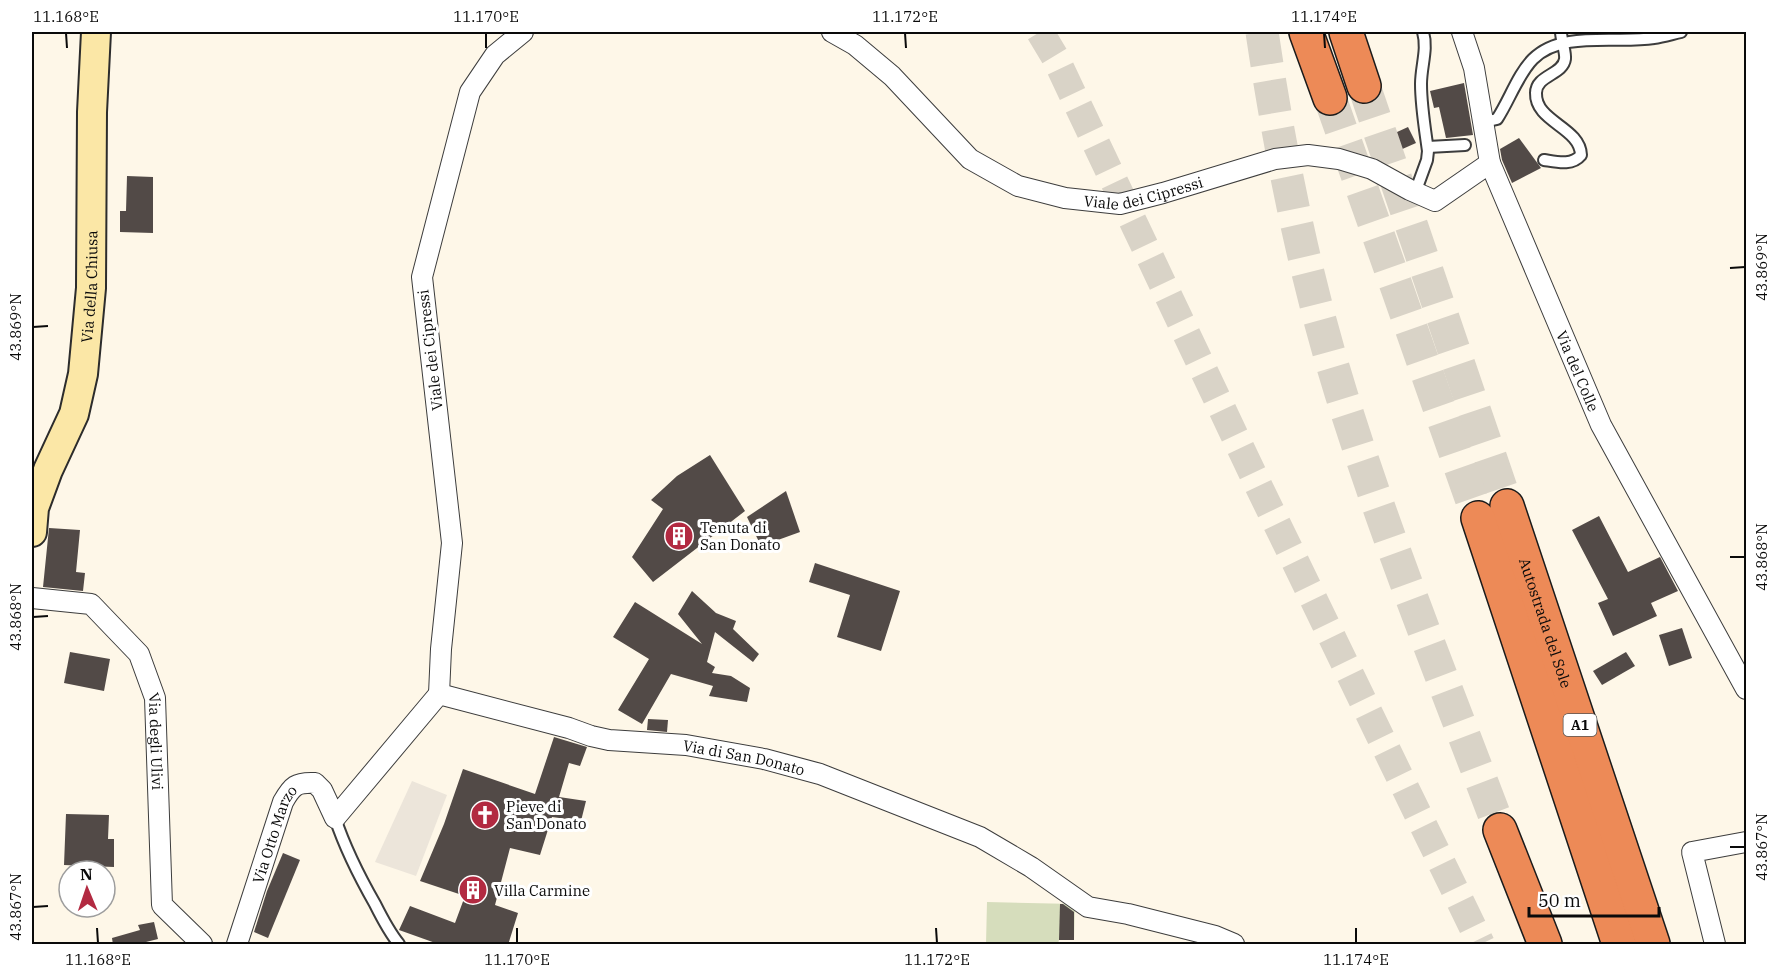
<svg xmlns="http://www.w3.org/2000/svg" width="1778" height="976" font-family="'IBM Plex Serif',serif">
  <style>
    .cemetery { fill: #d6ddbc }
    .plaza { fill: #ece5da }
    .building { fill: #524a47 }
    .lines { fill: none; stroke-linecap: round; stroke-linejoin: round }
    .secondary-tunnel { stroke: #d9d3c7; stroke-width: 28; stroke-dasharray: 28 14; stroke-linecap: butt }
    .highway-tunnel { stroke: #d9d3c7; stroke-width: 33; stroke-dasharray: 33 16; stroke-linecap: butt }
    .lane-casing { stroke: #3d3d3d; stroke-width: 14 }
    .street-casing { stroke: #3d3d3d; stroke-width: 22 }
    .secondary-casing { stroke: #2c2c2c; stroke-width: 32 }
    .highway-casing { stroke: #1b1b1b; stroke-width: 36 }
    .lane { stroke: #fff; stroke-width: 10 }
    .street { stroke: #fff; stroke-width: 20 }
    .secondary { stroke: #fbe7a6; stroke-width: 28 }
    .highway { stroke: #ed8a57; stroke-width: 33 }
    .ticks { fill: none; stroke: #0a0a0a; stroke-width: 2 }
    .labels { text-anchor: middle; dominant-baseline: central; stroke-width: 6; stroke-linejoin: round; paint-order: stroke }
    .shield { fill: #fff; stroke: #545454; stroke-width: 1.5 }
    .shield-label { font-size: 14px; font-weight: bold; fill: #0a0a0a }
    .street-label { font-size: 15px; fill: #0a0a0a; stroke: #fff }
    .poi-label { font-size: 15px; fill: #0a0a0a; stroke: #fff; text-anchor: start }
    .neatline { fill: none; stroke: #0a0a0a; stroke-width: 2 }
    .ticks-label { font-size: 15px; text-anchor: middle; fill: #0a0a0a }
  </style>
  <rect width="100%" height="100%" fill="#fef7e8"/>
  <!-- cemetery -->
  <polygon class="cemetery" points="987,902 1075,904 1074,940 1059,940 1058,944 986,944"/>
  <!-- plaza -->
  <polygon class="plaza" points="412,781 447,795 416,876 375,862"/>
  <!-- building -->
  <g class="building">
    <polygon points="1464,83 1473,135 1446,138 1439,107 1434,108 1430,91"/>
    <polygon points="1408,127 1416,143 1391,154 1384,138"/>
    <polygon points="1519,138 1541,168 1512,183 1502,160 1500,149"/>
    <polygon points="127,176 153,177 153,233 120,232 120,211 126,211"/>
    <polygon points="710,455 745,511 653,582 632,557 663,509 651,500 677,476"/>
    <polygon points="786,491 800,532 761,546 747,517"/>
    <polygon points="1599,516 1628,572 1660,557 1678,591 1651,603 1657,616 1613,636 1598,603 1608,599 1572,530"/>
    <polygon points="49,528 80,530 76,572 85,573 83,591 43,587"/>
    <polygon points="815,563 900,591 881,651 837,637 850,595 809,582"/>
    <polygon points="692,591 716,613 736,621 733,629 759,654 753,662 715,632 707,662 715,667 712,673 731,676 750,688 747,702 709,696 713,686 671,674 642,724 618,710 649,659 613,637 635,602 702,644 678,614"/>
    <polygon points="1682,628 1692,658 1669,666 1659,635"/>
    <polygon points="70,652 110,659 104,691 64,683"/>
    <polygon points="1626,652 1635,666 1602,685 1593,671"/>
    <polygon points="648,719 668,720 667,732 647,730"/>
    <polygon points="554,737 587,747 580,766 569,763 559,797 586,801 581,821 552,817 540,855 510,848 495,905 518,913 508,945 441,945 399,930 410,906 455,923 465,896 420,881 444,824 463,769 535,794"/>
    <polygon points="66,814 109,815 108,839 114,839 114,867 64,865"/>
    <polygon points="283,853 300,860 268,938 254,932 267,891"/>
    <polygon points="1060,904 1063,904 1074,912 1074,940 1059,940"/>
    <polygon points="154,922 158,939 134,945 113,945 112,938 140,930 138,925"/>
  </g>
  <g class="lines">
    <!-- secondary-tunnel -->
    <polyline class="secondary-tunnel" points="1040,32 1055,57 1259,487 1481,944"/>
    <!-- highway-tunnel -->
    <g class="highway-tunnel">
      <path d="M1262,32C1280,153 1304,273 1340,390C1386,539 1445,684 1500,830"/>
      <polyline points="1364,86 1507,506"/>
      <polyline points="1330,98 1478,518"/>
    </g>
    <!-- lane casing -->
    <g class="lane-casing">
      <g id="lane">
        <path d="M1484,122L1497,119C1509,101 1518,74 1533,59C1562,30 1616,44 1654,38C1663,37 1672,34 1681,32"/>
        <polyline points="1428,147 1465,145"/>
        <path d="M1544,160C1557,162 1572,166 1581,155C1580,127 1535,122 1536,93C1536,75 1563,75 1565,59C1566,53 1561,39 1561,32"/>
        <path d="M1415,193L1427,160L1428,151C1425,129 1421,106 1421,84C1421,66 1428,49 1423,32"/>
        <path d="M335,818C345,848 359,876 375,904C382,918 389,932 399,944"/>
      </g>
    </g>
    <!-- street casing -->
    <g class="street-casing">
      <g id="street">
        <path id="s1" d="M832,32L855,45L892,76L970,159L1018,186L1065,198L1120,204L1163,193L1275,159L1308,155L1339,159L1372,169L1410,190L1435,201L1490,163"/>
        <path id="s2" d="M1462,32L1474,68L1490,163L1601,425L1746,689"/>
        <path id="s3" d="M32,598L91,604L139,654L155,698L162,905L202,944"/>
        <polyline points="439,694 441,649 452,543 422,277 470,92 495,55 523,32"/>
        <path id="s4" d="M237,944L283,802C292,786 296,782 315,783L322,790L335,818L439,694L569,728L591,736L609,740L686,745L764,759L820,774L980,837L1031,867L1088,907L1128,914L1215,936L1234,944"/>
        <polyline points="1715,944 1692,852 1746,842"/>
      </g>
    </g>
    <!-- secondary casing -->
    <g class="secondary-casing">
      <g id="secondary">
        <path id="s5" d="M32,532L34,508L48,470L74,414L83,374L91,288L92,112L96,32"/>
      </g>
    </g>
    <!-- highway casing -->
    <g class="highway-casing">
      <g id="highway">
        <polyline points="1306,32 1330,98"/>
        <polyline points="1346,32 1364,86"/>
        <path id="s6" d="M1507,506L1653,944"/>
        <polyline points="1478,518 1619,944"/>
        <polyline points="1500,830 1545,944"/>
      </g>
    </g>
    <!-- lane -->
    <use href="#lane" class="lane"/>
    <!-- street -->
    <use href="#street" class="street"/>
    <!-- secondary -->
    <use href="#secondary" class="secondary"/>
    <!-- highway -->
    <use href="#highway" class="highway"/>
  </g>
  <!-- ticks -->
  <path class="ticks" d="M66,33L67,48M486,33V48M905,33L906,48M1324,33L1325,48M1730,268L1745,267M33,327L48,326M1730,557H1745M33,617L48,616M1730,847H1745M33,907L48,906M97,928L98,943M517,928V943M936,928L937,943M1356,928V943"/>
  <!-- icons -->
  <defs>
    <g id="building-disc" transform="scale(1.5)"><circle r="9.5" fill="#b22a41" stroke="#fff"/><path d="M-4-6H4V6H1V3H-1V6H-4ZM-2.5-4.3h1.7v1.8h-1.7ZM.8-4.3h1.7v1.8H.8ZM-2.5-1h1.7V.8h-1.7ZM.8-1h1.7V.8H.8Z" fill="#fff"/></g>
    <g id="church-disc" transform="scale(1.5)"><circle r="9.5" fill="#b22a41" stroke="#fff"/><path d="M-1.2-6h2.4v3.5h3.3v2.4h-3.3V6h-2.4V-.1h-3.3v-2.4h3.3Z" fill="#fff"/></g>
  </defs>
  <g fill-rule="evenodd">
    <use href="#building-disc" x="679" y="536"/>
    <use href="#church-disc" x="485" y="815"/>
    <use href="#building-disc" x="473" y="890"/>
  </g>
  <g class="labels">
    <!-- shield labels -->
    <rect class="shield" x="1563.5" y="714" width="33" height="22" rx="4.5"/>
    <g class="shield-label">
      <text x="1580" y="725">A1</text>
    </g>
    <!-- street labels -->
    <g class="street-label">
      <text stroke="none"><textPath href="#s1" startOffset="372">Viale dei Cipressi</textPath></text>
      <text stroke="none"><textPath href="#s5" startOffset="255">Via della Chiusa</textPath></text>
      <text transform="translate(430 350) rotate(-97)">Viale dei Cipressi</text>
      <text stroke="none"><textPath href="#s2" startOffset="360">Via del Colle</textPath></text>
      <text stroke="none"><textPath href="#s6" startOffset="123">Autostrada del Sole</textPath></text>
      <text stroke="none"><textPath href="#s3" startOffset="219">Via degli Ulivi</textPath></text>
      <text stroke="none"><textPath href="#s4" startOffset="705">Via di San Donato</textPath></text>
      <text stroke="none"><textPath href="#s4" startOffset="116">Via Otto Marzo</textPath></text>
    </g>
    <!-- poi labels -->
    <g class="poi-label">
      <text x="700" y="527">Tenuta di<tspan x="700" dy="17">San Donato</tspan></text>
      <text x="506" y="806">Pieve di<tspan x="506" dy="17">San Donato</tspan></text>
      <text x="494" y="890">Villa Carmine</text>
    </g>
  </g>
  <!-- border -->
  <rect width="1778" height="976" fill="none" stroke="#ffffff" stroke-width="66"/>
  <!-- north arrow -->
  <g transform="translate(87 889) rotate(358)"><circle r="28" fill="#ffffff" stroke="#9d9d9d" stroke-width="1.5"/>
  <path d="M0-4.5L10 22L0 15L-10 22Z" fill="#b22a41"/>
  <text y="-9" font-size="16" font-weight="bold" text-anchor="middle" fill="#0a0a0a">N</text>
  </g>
  <!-- scale -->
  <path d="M1529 907v9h130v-9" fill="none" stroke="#0a0a0a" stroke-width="3"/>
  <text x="1538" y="907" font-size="18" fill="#0a0a0a" stroke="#ffffff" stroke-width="4.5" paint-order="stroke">50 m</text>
  <rect x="33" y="33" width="1712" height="910" class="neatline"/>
  <g class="ticks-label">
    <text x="66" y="22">11.168°E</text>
    <text x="486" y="22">11.170°E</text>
    <text x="905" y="22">11.172°E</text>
    <text x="1324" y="22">11.174°E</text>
    <text transform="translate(1762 267) rotate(-90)" y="5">43.869°N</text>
    <text transform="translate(16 327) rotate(-90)" y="5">43.869°N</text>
    <text transform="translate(1762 557) rotate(-90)" y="5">43.868°N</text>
    <text transform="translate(16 617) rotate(-90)" y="5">43.868°N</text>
    <text transform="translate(1762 847) rotate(-90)" y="5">43.867°N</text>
    <text transform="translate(16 907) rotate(-90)" y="5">43.867°N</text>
    <text x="98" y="965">11.168°E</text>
    <text x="517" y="965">11.170°E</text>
    <text x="937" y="965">11.172°E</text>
    <text x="1356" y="965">11.174°E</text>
  </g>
</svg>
